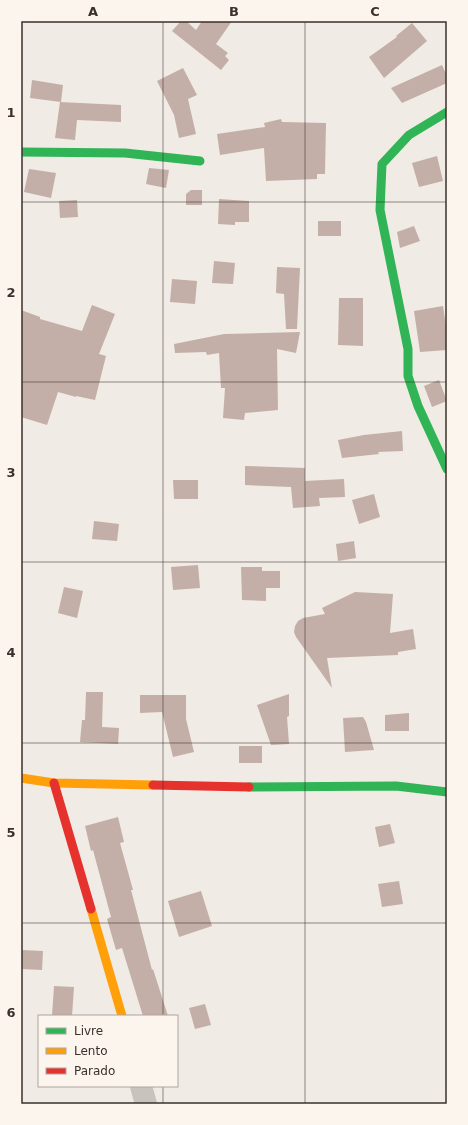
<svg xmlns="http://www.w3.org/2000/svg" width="468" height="1125" font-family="'DejaVu Sans',sans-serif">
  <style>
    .building { fill: #c3afa7 }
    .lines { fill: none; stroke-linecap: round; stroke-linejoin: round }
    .street { stroke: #c9c3be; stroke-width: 22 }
    .fast { stroke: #30b455; stroke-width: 9 }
    .slow { stroke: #ff9f0a; stroke-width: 9 }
    .jam { stroke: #e5322d; stroke-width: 9 }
    .grid { fill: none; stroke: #3b302b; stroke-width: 1; stroke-opacity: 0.55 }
    .neatline { fill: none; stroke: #3b302b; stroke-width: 1.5 }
    .grid-label { font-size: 13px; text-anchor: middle; font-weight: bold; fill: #3b302b }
  </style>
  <rect width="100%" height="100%" fill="#f0ebe5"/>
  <!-- building -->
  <g class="building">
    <polygon points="181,21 186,21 196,30 202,21 232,21 216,44 228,53 225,56 229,60 221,70 172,31"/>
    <polygon points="412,23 427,41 384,78 369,57 397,37 396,36"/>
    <polygon points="442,65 447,76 447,83 402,103 391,88"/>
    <polygon points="183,68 197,95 188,99 196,134 179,138 174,115 157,81"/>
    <polygon points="32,80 63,85 61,102 30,98"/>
    <polygon points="60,102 121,105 121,122 77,120 75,140 55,138"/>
    <polygon points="281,119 282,122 326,123 325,174 317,174 317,179 266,181 264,148 220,155 217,134 265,127 264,123"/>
    <polygon points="437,156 443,181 419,187 412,163"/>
    <polygon points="149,168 169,170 166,188 146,184"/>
    <polygon points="29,169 56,173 51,198 24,192"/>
    <polygon points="191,190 202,190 202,205 186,205 186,194"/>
    <polygon points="219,199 249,201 249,222 235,222 235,225 218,224"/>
    <polygon points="77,200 78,217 60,218 59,201"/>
    <rect x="318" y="221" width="23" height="15"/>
    <polygon points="414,226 420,241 400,248 397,232"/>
    <polygon points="214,261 235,263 233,284 212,283"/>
    <polygon points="277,267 300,268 297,329 286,329 284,294 276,293"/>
    <polygon points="172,279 197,281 195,304 170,302"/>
    <polygon points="339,298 363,298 363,346 338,345"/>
    <polygon points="92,305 115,314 99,354 106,356 95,400 76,396 76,397 58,392 47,425 21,417 21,310 40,317 40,319 82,331"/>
    <polygon points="443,306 447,333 447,350 420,352 414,311"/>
    <polygon points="300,332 296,353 277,349 278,410 245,413 244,420 223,418 225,388 221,388 219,353 207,355 206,352 175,353 174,344 224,334"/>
    <polygon points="439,380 447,401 432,407 424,386"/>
    <polygon points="402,431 403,451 378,452 379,454 342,458 338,440 364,435"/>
    <polygon points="245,466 305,468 305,481 344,479 345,497 319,498 320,506 293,508 291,487 245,485"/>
    <polygon points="173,480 198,480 198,499 174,499"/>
    <polygon points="374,494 380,517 359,524 352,500"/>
    <polygon points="94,521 119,524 117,541 92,539"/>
    <polygon points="354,541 356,558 338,561 336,544"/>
    <polygon points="198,565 200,588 173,590 171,567"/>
    <polygon points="241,567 262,567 262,571 280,571 280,588 266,588 266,601 242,600"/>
    <polygon points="64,587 83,591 77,618 58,613"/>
    <polygon points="355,592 393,594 390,633 413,629 416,649 398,652 398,655 327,658 332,688 296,637 294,632 295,626 298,621 303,618 325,614 322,608"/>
    <polygon points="86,692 103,692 102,727 119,728 118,744 80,742 82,720 85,720"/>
    <polygon points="289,694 289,716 287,717 289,744 271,745 257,705"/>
    <polygon points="140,695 186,695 186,719 194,752 173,757 162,712 140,713"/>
    <polygon points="409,713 409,731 385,731 385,715"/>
    <polygon points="363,717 366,722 374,750 345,752 343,718"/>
    <rect x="239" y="746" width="23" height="17"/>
    <polygon points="118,817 124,842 120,843 133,890 131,890 152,970 153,969 168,1016 143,1016 122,948 116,950 107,919 111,917 93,850 91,851 85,826"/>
    <polygon points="390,824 395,843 379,847 375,827"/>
    <polygon points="399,881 403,904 382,907 378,884"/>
    <polygon points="201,891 212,926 179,937 168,901"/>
    <polygon points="21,950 43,951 42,970 21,969"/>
    <polygon points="54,986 74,987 72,1016 52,1016"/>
    <polygon points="205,1004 211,1025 195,1029 189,1008"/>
  </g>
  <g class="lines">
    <!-- street -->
    <polyline class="street" points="141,1086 146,1104"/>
    <!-- fast -->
    <g class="fast">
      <polyline points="447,112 409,135 382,164 380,210 408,349 408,376 418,406 447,469"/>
      <polyline points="21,152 125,153 200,161"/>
      <polyline points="249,787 396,786 447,792"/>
    </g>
    <!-- slow -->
    <g class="slow">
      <polyline points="21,778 54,783 153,785"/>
      <polyline points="91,909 122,1016"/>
    </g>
    <!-- jam -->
    <g class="jam">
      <polyline points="54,783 91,909"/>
      <polyline points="153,785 249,787"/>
    </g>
  </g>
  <!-- grid -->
  <path class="grid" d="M163,21V1016M305,21V1104M21,202H447M21,382H447M21,562H447M21,743H447M21,923H447M163,1086V1104"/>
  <!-- border -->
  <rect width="468" height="1125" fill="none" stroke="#fbf5ee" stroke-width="44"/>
  <!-- legend -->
  <rect x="38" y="1015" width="140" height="72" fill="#fbf5ee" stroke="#aea6a0"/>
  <rect x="46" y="1028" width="20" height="6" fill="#30b455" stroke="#aea6a0"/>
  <text x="74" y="1035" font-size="12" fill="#3b302b">Livre</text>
  <rect x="46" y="1048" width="20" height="6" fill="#ff9f0a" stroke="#aea6a0"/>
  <text x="74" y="1055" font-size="12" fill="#3b302b">Lento</text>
  <rect x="46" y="1068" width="20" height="6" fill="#e5322d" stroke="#aea6a0"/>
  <text x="74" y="1075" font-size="12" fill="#3b302b">Parado</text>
  <rect x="22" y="22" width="424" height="1081" class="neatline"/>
  <g class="grid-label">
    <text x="93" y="16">A</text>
    <text x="234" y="16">B</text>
    <text x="375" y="16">C</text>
    <text x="11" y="117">1</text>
    <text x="11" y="297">2</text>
    <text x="11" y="477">3</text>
    <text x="11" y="657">4</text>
    <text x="11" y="837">5</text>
    <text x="11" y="1017">6</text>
  </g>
</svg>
